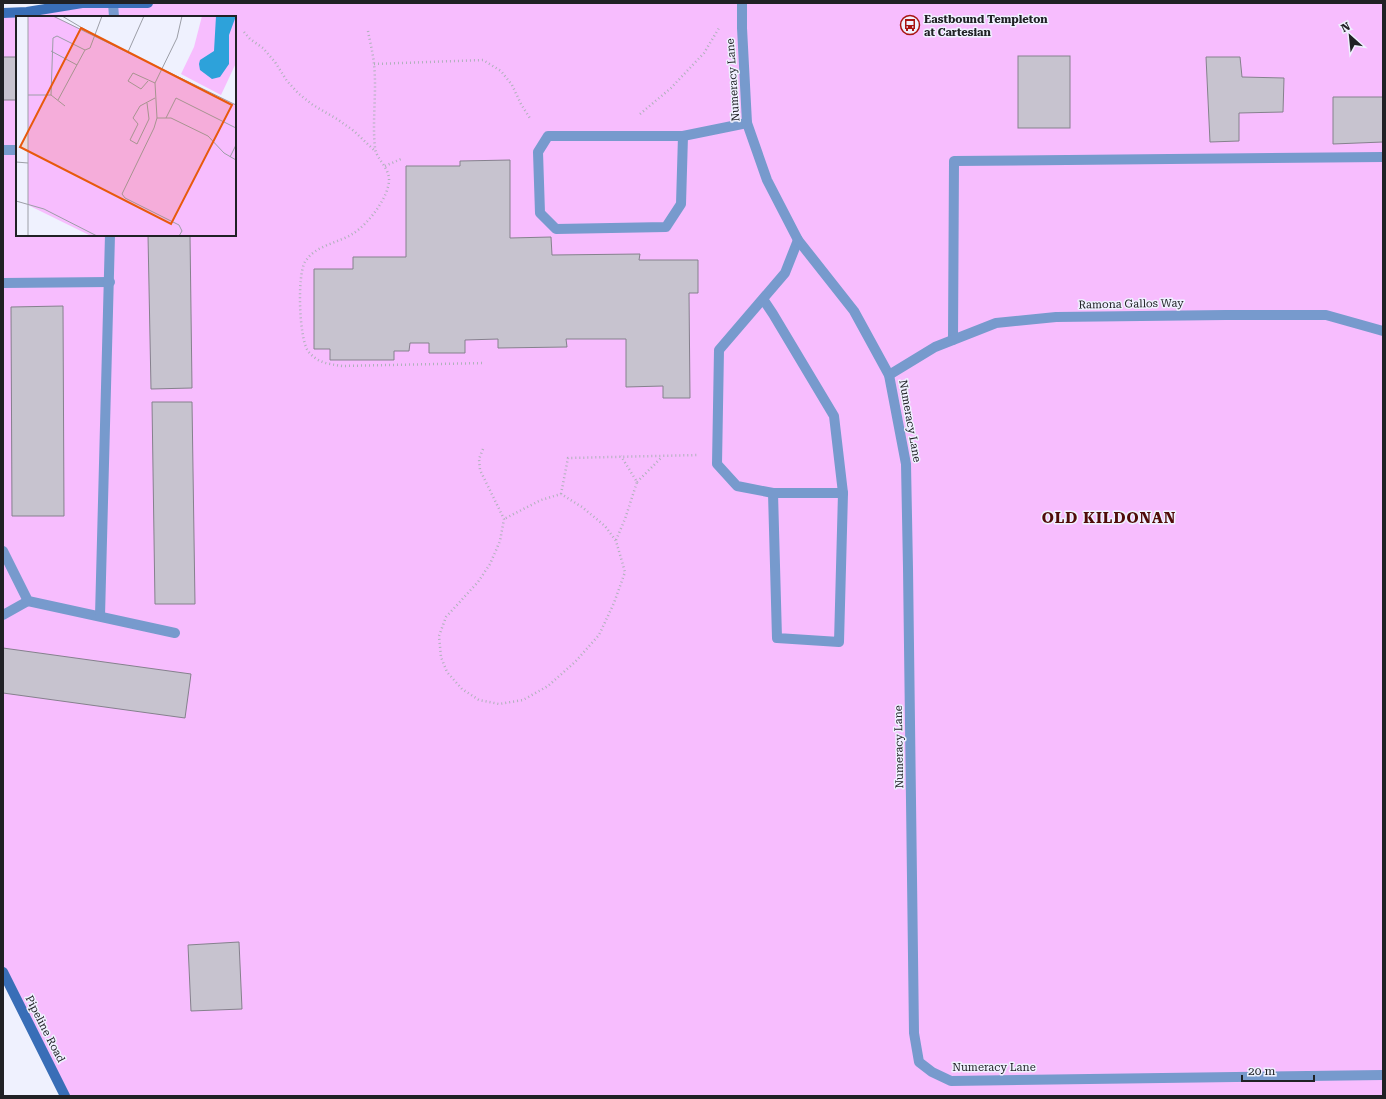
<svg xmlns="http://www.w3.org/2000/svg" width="1386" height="1099" font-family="'Roboto Serif',serif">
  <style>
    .green { fill: #f7bdfe; fill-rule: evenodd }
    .building { fill: #c7c3cf; stroke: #85818d }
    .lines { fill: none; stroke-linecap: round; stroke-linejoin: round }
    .path { stroke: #afb1bb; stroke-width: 2.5; stroke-dasharray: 1 3; stroke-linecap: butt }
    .lane { stroke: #779acd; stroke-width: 10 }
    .street { stroke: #779acd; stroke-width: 10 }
    .secondary { stroke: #396eb7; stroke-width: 10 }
    .labels { text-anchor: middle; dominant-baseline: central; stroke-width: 3; stroke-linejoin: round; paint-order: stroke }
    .poi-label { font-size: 11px; font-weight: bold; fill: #202125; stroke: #eff1fe; text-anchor: start }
    .street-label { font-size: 11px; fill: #202125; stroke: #eff1fe }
    .district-label { font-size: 15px; font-weight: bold; letter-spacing: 1px; fill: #500b08; stroke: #eff1fe }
    .inset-road { fill: none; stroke: #9c9ea7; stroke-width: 1 }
    .view { fill: #e8590c; fill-opacity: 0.15; stroke: #e8590c; stroke-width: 2 }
    .inset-edge { fill: none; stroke: #202125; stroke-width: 2 }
  </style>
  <rect width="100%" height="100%" fill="#eff1fe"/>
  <!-- green -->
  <path class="green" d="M91,3H1383V1096H67L3,970V13ZM17,17H235V235H17Z"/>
  <!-- building -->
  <g class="building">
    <rect x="1018" y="56" width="52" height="72"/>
    <rect x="3" y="57" width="14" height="43"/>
    <polygon points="1206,57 1240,57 1242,77 1284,78 1283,112 1239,113 1239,141 1210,142"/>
    <polygon points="1333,97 1383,97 1383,142 1333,144"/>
    <polygon points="510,160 510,238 551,237 552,255 640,254 639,260 698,260 698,293 689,293 690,398 663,398 663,386 626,387 626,339 566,339 567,347 498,348 498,339 465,340 465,353 429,353 429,343 410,343 409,351 394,351 394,360 330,360 330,349 314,349 314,269 353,269 353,257 406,257 406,166 460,166 460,161"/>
    <polygon points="148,235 190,235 192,388 151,389"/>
    <polygon points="63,306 64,516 12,516 11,307"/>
    <polygon points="152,402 192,402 195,604 155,604"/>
    <polygon points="3,648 191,674 185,718 3,693"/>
    <polygon points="239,942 242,1009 191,1011 188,945"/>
  </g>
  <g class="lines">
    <!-- path -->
    <g class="path">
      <path d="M368,31C370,42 373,53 374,64C377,92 372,120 375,148C376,159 390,168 389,181C388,198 368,224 354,233C339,243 315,245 305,262C297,275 299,338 308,351C317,363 329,364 342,366L484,363"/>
      <polyline points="244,32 250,39 263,48 275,62 287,81 299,94 313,105 337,119 354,131 375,151"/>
      <polyline points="374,64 483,60 501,71 512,85 521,104 531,120"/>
      <polyline points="640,114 671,88 704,53 719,28"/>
      <polyline points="385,166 401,159"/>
      <polyline points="483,449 479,459 480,470 504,519 500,541 490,564 478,582 446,617 439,636 441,657 447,672 462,689 479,700 499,704 523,700 548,686 575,662 599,635 614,603 625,572 616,541 605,526 582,507 561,494 541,500 504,519"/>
      <polyline points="637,482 662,457"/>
      <polyline points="561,494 568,458 699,455"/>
      <polyline points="616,540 625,519 637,482 621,456"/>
    </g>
    <!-- lane -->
    <g class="lane">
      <polyline points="113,3 114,17"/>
      <polyline points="683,136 681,204 666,227 556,229 540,213 538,152 548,136 683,136 747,123"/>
      <polyline points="3,150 17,150"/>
      <polyline points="3,283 110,282"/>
      <polyline points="763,299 773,314 834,416 843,493 839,642 777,638 773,493 737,486 717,464 719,350 785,273 798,240"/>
      <polyline points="953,340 954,161 1383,157"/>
      <polyline points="773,493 843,493"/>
      <polyline points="3,551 28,601 175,633"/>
      <polyline points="3,615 28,601"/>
      <polyline points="100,616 110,235"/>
    </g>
    <!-- street -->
    <g class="street">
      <polyline points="742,3 742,28 747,123 767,180 798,240 854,311 889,375 906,464 908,568 914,1033 919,1062 932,1072 951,1081 1383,1075"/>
      <polyline points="889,375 935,347 996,323 1056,317 1226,315 1326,315 1383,331"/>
    </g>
    <!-- secondary -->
    <g class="secondary">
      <polyline points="3,13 27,12 82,3 148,3"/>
      <polyline points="3,972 65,1096"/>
    </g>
  </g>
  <!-- icons -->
  <defs>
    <g id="bus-ring" transform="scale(1)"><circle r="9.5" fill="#eff1fe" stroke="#a81512" stroke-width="1.5"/><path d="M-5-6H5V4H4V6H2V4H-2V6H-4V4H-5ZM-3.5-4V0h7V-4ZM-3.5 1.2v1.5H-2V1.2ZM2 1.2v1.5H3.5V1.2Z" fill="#a81512"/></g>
  </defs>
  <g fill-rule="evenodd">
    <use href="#bus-ring" x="910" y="25"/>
  </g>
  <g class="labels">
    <!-- poi labels -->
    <g class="poi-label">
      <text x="924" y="19">Eastbound Templeton<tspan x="924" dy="13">at Cartesian</tspan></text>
    </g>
    <!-- street labels -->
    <g class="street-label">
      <text transform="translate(733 80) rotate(-94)">Numeracy Lane</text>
      <text transform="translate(1131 304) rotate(-1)">Ramona Gallos Way</text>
      <text transform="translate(910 421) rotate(80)">Numeracy Lane</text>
      <text transform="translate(899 747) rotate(-91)">Numeracy Lane</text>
      <text transform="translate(45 1029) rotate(63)">Pipeline Road</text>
      <text x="994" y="1067">Numeracy Lane</text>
    </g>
    <!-- district labels -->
    <g class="district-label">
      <text x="1109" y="518">OLD KILDONAN</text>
    </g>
  </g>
  <!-- overview -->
  <g transform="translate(16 16)">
    <rect width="220" height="220" fill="#eff1fe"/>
    <path d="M12,0H38L220,89V220H75L12,189ZM186,0H220V47L205,79L165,58L178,31Z" fill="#f7bdfe"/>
    <path d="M200,0H220L213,19V48L204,61L196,63L184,54L183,48L184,44L198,35Z" fill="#2da2da"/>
    <path class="inset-road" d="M37,0L220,89M46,0L73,16M35,35L61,49M112,36L128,0M132,65L125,73L112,65L117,57L139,67M12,79H35M42,84L69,34L74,32L86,0M131,87L133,103L121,128L114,124L122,108L117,102L124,90L139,82M49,90L35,79L37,22L41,20L69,34M141,102H155L192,120L208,137L220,144M150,102L160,82L220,112M214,141L220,129M0,146L12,147M0,185L28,193L81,220M12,220V0M163,220L166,215L163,209L109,182L106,178L138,112L141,102L139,67L161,22L166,0"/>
    <path class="view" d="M65,12L216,89L155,208L4,131Z"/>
    <rect width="220" height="220" class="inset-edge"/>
  </g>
  <!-- border -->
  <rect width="1386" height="1099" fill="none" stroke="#202125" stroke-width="8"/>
  <!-- north arrow -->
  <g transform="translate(1350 36) rotate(333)" stroke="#eff1fe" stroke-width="3" paint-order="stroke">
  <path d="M0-3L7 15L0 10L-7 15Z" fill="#202125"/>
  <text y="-6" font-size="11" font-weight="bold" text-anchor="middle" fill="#202125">N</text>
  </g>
  <!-- scale -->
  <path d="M1242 1075v6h72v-6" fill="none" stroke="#202125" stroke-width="2"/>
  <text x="1248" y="1075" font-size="12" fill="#202125" stroke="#eff1fe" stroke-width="3" paint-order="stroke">20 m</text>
</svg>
